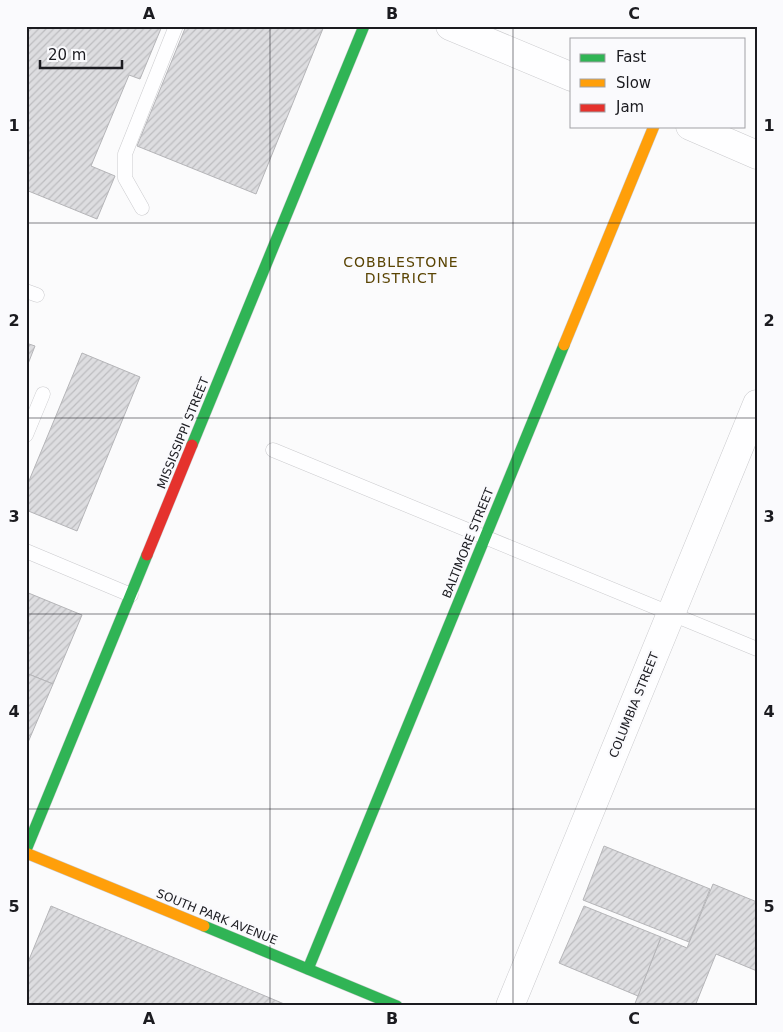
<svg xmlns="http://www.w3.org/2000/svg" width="783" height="1032" font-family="'DejaVu Sans',sans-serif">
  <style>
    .building { fill: url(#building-hatch); stroke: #b5b5b8 }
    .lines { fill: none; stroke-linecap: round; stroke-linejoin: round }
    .lane-casing { stroke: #cbcbce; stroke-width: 15 }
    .street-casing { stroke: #cbcbce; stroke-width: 29 }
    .fast-casing { stroke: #cbcbce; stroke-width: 12 }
    .slow-casing { stroke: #cbcbce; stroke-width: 12 }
    .jam-casing { stroke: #cbcbce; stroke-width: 12 }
    .lane { stroke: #fefeff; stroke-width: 14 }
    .street { stroke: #fefeff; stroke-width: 28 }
    .fast { stroke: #30b455; stroke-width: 11 }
    .slow { stroke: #ff9f0a; stroke-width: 11 }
    .jam { stroke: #e5322d; stroke-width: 11 }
    .grid { fill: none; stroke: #1b1b20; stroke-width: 1; stroke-opacity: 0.55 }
    .labels { text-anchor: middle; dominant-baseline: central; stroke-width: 4.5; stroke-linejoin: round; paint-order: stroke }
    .street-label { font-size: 12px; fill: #1b1b20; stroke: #fafafd }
    .neighbourhood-label { font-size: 14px; letter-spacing: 1px; fill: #5a4403; stroke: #fafafd }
    .neatline { fill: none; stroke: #1b1b20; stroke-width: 2 }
    .grid-label { font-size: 16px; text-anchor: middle; font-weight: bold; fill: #1b1b20 }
  </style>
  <defs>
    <pattern id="building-hatch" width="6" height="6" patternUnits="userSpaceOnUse" patternTransform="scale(1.25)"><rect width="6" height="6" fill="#dddde0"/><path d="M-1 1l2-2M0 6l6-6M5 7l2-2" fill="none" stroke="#bdbdc0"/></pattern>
  </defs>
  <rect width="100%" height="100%" fill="#fbfbfc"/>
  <!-- building -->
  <g class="building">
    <polygon points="30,26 162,26 140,79 129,75 91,166 115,176 97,219 26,190 26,147 29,141 26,140 26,35"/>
    <polygon points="186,26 324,26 256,194 137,146"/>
    <polygon points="26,343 35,346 26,369"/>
    <polygon points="82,353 140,377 77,531 26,510 26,488"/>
    <polygon points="26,592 82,615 53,684 26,673"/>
    <polygon points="26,673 53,684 26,747"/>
    <polygon points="604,846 710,889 689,942 583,900"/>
    <polygon points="713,884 757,902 757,971 716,954 695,1006 634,1006 661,937 687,948"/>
    <polygon points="51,906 289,1006 26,1006 26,967"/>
    <polygon points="584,906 661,937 638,996 559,963"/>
  </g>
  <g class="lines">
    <!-- lane casing -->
    <g class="lane-casing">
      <g id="lane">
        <polyline points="142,208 125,178 125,154 176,26"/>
        <polyline points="26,291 37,295"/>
        <polyline points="26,435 43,394"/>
        <polyline points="273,450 757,649"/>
        <polyline points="26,551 131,595"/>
      </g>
    </g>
    <!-- street casing -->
    <g class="street-casing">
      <g id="street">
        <polyline points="450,26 572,77"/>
        <polyline points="690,126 757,155"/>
        <polyline points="510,1006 757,404"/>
      </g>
    </g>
    <!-- fast casing -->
    <g class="fast-casing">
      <g id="fast">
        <polyline points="192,445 364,26"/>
        <polyline points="26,850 147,555"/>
        <polyline points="204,926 397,1006"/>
        <polyline points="308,969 564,345"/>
      </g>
    </g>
    <!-- slow casing -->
    <g class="slow-casing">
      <g id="slow">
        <polyline points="564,345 654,126"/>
        <polyline points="26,853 204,926"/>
      </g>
    </g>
    <!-- jam casing -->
    <g class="jam-casing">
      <polyline id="jam" points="147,555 192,445"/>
    </g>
    <!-- lane -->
    <use href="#lane" class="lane"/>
    <!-- street -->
    <use href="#street" class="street"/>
    <!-- fast -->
    <use href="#fast" class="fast"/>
    <!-- slow -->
    <use href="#slow" class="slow"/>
    <!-- jam -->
    <use href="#jam" class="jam"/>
  </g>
  <!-- grid -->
  <path class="grid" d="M270,26V1006M513,26V1006M26,223H757M26,418H757M26,614H757M26,809H757"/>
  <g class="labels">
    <!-- street labels -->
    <g class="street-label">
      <text transform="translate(183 433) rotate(-68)">MISSISSIPPI STREET</text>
      <text transform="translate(468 543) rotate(-68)">BALTIMORE STREET</text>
      <text transform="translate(634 705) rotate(-68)">COLUMBIA STREET</text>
      <text transform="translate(217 917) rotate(22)">SOUTH PARK AVENUE</text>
    </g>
    <!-- neighbourhood labels -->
    <g class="neighbourhood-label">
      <text x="401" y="262">COBBLESTONE<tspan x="401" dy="16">DISTRICT</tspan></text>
    </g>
  </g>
  <!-- border -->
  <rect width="783" height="1032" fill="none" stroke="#fafafd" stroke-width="55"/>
  <!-- legend -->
  <rect x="570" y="38" width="175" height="90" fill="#fafafd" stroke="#a1a1a5"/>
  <rect x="580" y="54" width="25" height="8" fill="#30b455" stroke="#a1a1a5"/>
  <text x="616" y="62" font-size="15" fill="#1b1b20">Fast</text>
  <rect x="580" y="79" width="25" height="8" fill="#ff9f0a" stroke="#a1a1a5"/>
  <text x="616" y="88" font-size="15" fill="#1b1b20">Slow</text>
  <rect x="580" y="104" width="25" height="8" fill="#e5322d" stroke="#a1a1a5"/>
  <text x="616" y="112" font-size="15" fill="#1b1b20">Jam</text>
  <!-- scale -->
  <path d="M40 60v8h82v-8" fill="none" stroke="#1b1b20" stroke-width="2.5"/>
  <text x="48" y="60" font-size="15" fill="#1b1b20" stroke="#fafafd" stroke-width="4" paint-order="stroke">20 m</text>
  <rect x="28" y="28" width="728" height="976" class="neatline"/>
  <g class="grid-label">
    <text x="149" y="19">A</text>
    <text x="392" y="19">B</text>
    <text x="634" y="19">C</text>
    <text x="14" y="131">1</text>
    <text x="769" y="131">1</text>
    <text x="14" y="326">2</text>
    <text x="769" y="326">2</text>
    <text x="14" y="522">3</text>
    <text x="769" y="522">3</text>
    <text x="14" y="717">4</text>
    <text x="769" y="717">4</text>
    <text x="14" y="912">5</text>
    <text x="769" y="912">5</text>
    <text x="149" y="1024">A</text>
    <text x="392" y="1024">B</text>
    <text x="634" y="1024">C</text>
  </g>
</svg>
